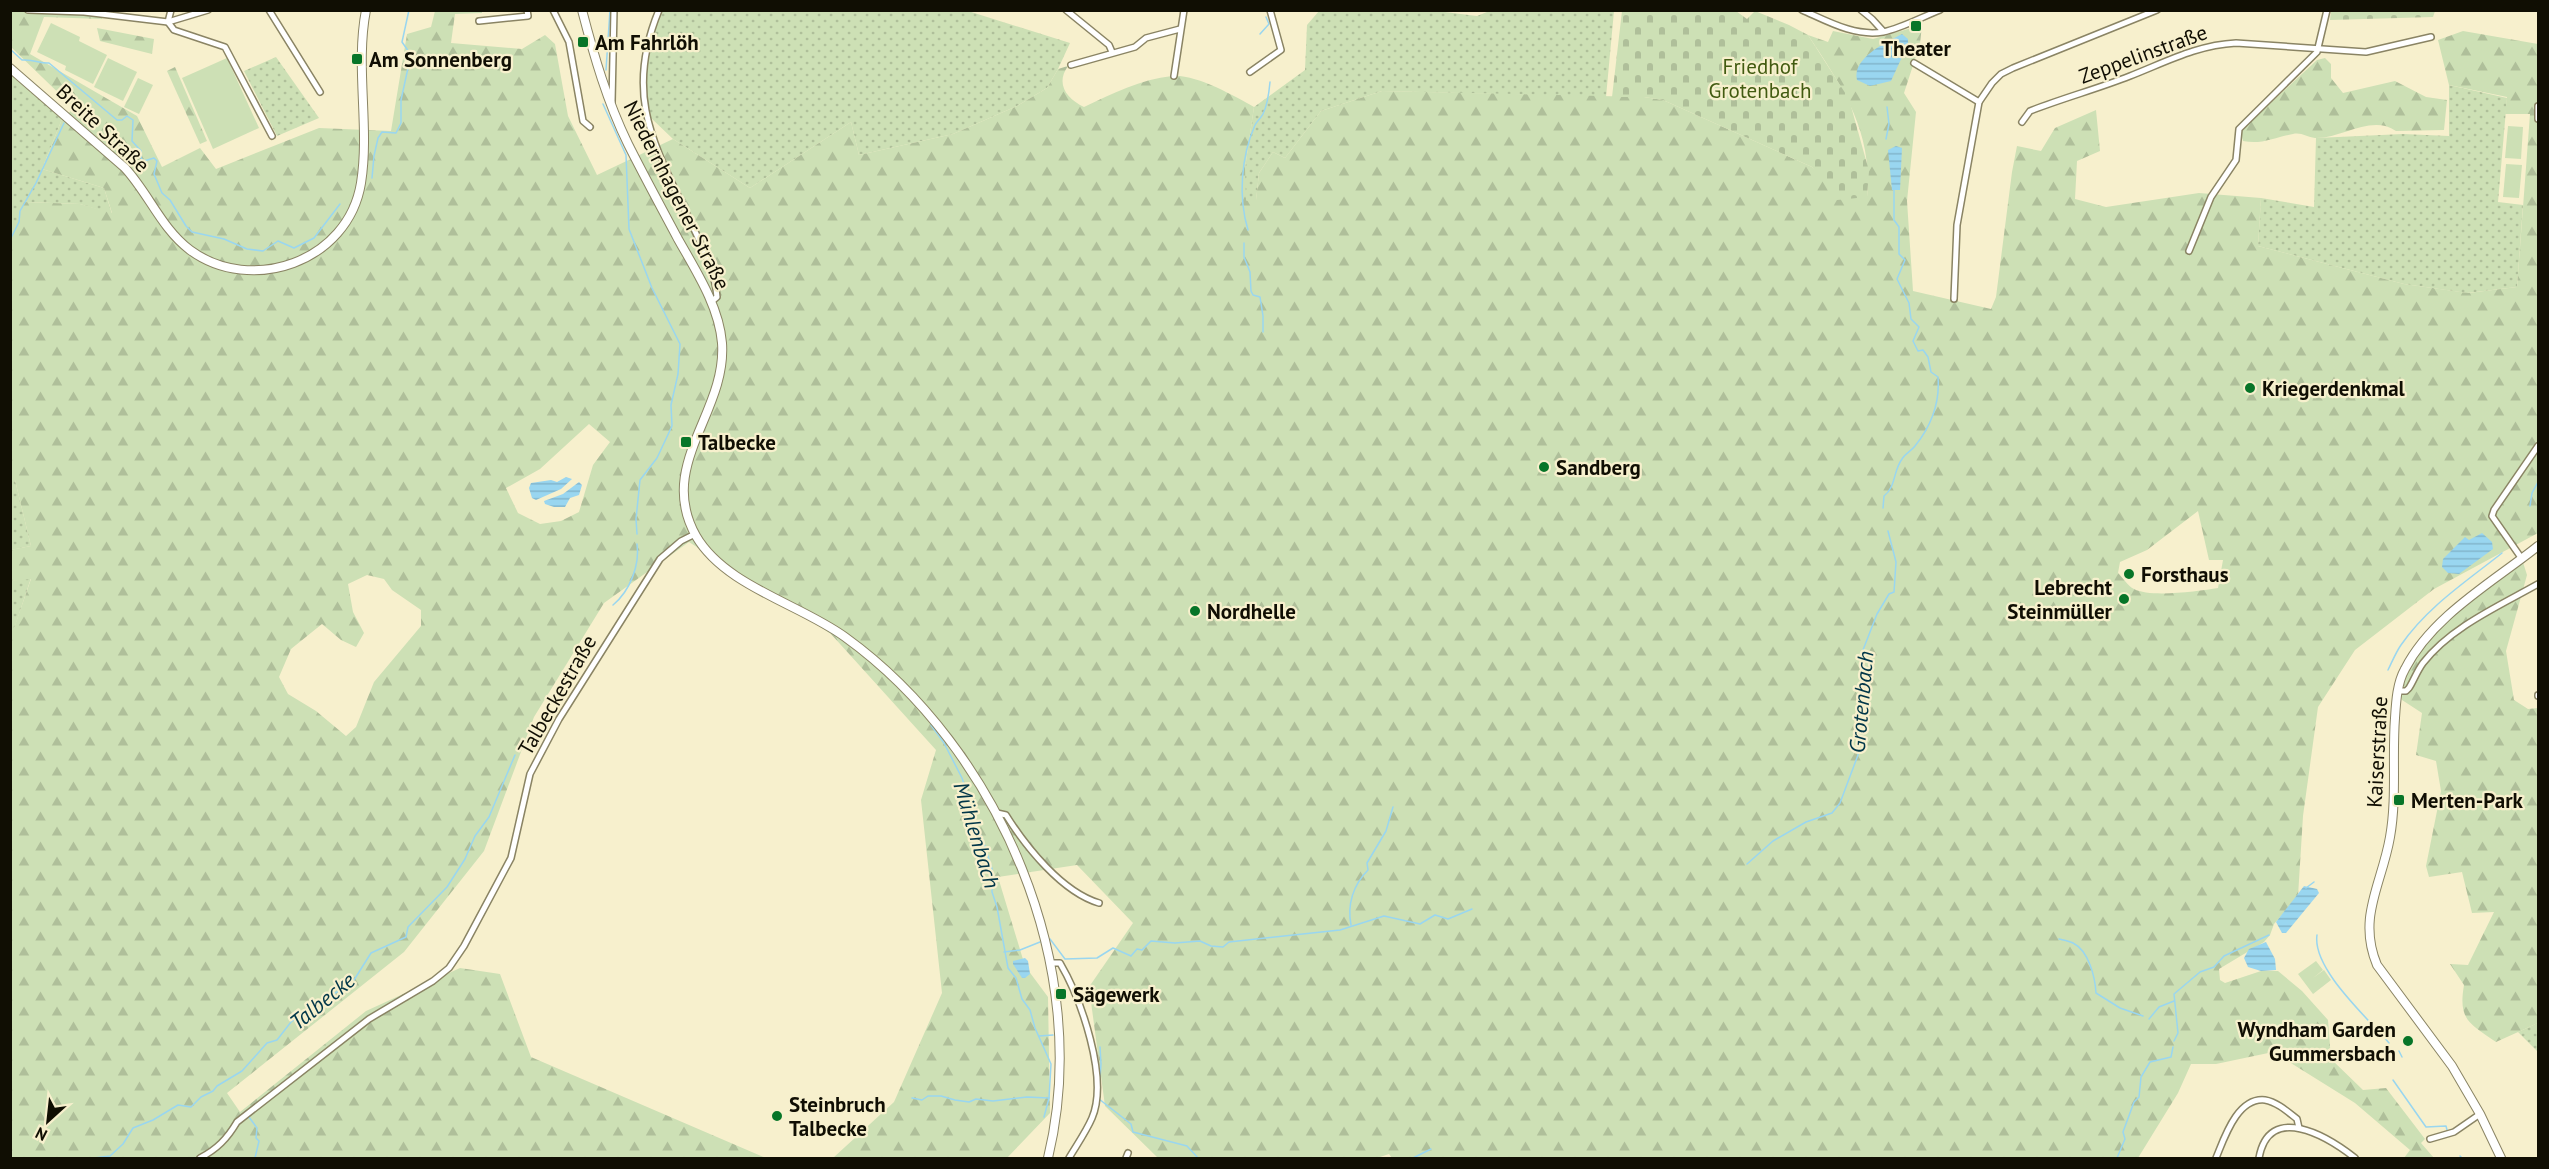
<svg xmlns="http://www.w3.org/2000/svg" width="2549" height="1169" font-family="'PT Sans',sans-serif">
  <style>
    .grass { fill: url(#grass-dots) }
    .forest { fill: url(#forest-firs); fill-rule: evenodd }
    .cemetery { fill: url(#cemetery-stones) }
    .garden { fill: #cde0b5 }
    .water { fill: url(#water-rules) }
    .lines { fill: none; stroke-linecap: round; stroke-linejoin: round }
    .stream { stroke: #99d6f0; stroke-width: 1.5 }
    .street-casing { stroke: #8a8464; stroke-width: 8 }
    .secondary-casing { stroke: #8a8464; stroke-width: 10 }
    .street { stroke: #fff; stroke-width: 5 }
    .secondary { stroke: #fff; stroke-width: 8 }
    .poi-dot { fill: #077528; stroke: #f7f0cd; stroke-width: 2 }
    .labels { text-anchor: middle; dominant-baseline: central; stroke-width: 4.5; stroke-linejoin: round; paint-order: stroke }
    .poi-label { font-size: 21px; font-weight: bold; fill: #100e03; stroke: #f7f0cd; text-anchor: start }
    .street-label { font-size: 21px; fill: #100e03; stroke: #f7f0cd }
    .park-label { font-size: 21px; fill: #425b11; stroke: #f7f0cd }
    .water-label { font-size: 22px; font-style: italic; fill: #003648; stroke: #f7f0cd }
  </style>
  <defs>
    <pattern id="grass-dots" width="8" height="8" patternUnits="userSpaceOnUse" patternTransform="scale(1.5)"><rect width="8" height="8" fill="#cde0b5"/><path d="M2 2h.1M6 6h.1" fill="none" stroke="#afbf9a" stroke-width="1.8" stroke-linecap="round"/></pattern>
    <pattern id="forest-firs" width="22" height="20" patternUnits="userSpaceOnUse" patternTransform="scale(1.5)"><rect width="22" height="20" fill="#cde0b5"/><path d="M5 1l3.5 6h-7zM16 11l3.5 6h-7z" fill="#afbf9a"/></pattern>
    <pattern id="cemetery-stones" width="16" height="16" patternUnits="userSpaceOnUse" patternTransform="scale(1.5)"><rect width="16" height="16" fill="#cde0b5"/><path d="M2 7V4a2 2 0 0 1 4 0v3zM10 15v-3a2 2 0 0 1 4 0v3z" fill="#afbf9a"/></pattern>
    <pattern id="water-rules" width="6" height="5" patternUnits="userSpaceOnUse" patternTransform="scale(1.5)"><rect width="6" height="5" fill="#99d6f0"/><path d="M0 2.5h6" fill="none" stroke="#83b6cc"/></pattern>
  </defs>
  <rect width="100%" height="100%" fill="#f7f0cd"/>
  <!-- grass -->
  <g class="grass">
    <polygon points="1429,10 1477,16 1492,10 1614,11 1606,97 1382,91 1321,111 1285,158 1273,152 1259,173 1256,201 1245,201 1245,168 1254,107 1305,70 1307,25 1319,11"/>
    <polygon points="660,11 968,11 1070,43 1058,69 1047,88 1017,106 953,134 859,155 851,122 750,188 673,139 651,118 645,84 646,54"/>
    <polygon points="276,57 319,118 277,136 244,71"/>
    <polygon points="11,75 62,119 42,169 104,188 112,214 80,204 24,202 11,237"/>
    <polygon points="2449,85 2507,98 2498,202 2523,205 2517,287 2467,293 2404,284 2258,246 2261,198 2314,207 2316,138 2403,134 2449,136"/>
    <polygon points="11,480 15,480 31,546 11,550"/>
    <polygon points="31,578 14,629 11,629 10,581"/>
    <polygon points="2538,1023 2538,1052 2518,1032"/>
  </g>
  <!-- forest -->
  <g class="forest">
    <path d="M482,10V13L455,14L451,43L522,49L545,35L555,44L568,116L597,175L673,139L750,188L851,122L859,155L953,134L1017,106L1047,88L1058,69L1068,66C1055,84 1067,99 1084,107C1112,94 1141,79 1172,76C1196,74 1234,96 1254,107L1245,168L1246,201L1256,200L1259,173L1273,152L1285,158L1321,111L1382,91L1644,97L1663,100L1812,167L1817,172L1867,197C1873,131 1843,88 1808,35L1828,42L1833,31L1873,39L1922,25L1920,44L1904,93L1916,112L1907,201L1913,291L1991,309L1996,297L2012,172L2017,146L2041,151L2055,128L2096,110L2100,151L2077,161L2075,199L2106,207L2199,193L2261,198L2258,246L2404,284L2468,293L2517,287L2530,114H2505L2507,97L2449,85L2438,40L2463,31L2538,44V533L2434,589L2355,650L2318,707L2303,816L2298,896L2274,924L2270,935L2264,942L2219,969L2220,980L2225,983L2261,971H2278L2302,991L2328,1020L2331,1059L2363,1090L2386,1088L2425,1139L2421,1143L2434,1158H2404L2410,1150L2355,1103L2273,1052L2216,1064H2191L2178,1093L2138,1158H1392L1389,1154L1377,1158H1158L1105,1106L1089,987L1133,923L1077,865L998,877L1025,966L1048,997L1050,1113L1007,1158H833L894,1102L942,993L921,800L936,750L831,634L689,542L604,603L534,717L484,851L404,952L227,1093L240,1112L366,1011L460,968L500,974L531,1057L766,1158H11L10,629L14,628L31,579L11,581L10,550L31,546L15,480H11L10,237L24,202L80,204L112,213L104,188L42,169L62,119L74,108L11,47V11H103L102,19L44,17L30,54L137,116L162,167L200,148L216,169L319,128L391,131L407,34L431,27L435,11ZM589,424L610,442L593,465L579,512L561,521L540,524L518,513L506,488L540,469ZM2198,511L2209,560H2223L2218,588C2199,591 2151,598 2134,589C2128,586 2123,578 2118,573L2120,562L2147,550ZM367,575L384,579L392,590L421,610V626L374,682L356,727L346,736L316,711L288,694L279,677L291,649L322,624L341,640L356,647L364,633L353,612L348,584Z"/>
    <polygon points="97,28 154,39 152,54 100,41"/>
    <path d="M2325,58L2331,64V78L2343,93L2395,81L2426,97L2447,100L2444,130L2396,131C2371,114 2342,139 2315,138C2307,137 2301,132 2293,134C2275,137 2262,145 2243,141L2241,133L2247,125L2317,60Z"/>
    <polygon points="175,67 207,141 200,144 167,71"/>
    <path d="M2522,559L2527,575L2506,651L2514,700L2528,709L2538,708V1023L2496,1042C2469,1023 2458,1020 2464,985L2450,964L2468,965L2494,912L2472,913L2462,872L2429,877L2426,866L2441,791L2436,761L2416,755L2422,713L2402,700L2398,691L2404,670L2431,632Z"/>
  </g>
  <!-- cemetery -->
  <g class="cemetery">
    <polygon points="1622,11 1736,11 1747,19 1755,11 1789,25 1808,35 1849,99 1869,171 1867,197 1837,200 1812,167 1663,100 1644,97 1612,97"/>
    <polygon points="2331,11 2331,10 2435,11 2433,17 2330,20"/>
  </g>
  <!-- garden -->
  <g class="garden">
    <polygon points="51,23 80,37 79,41 107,55 93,84 65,70 66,66 37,52"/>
    <polygon points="108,58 137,72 123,101 94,87"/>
    <polygon points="227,58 259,128 213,149 182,78"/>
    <polygon points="138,78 153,85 139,114 124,107"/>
    <polygon points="2508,126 2523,127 2521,159 2505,158"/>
    <polygon points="2506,164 2522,165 2519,198 2503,197"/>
    <polygon points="2316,961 2323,970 2313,978 2324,970 2331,980 2313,994 2298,974"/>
  </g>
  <!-- water -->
  <g class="water">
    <path d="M1902,34L1908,39V44L1891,81L1870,86L1857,80C1852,58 1885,43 1902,34Z"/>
    <polygon points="1896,146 1902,148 1900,190 1892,190 1888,150"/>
    <polygon points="566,477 572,479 561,489 536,500 532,498 529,488 531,483 551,480 557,482"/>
    <polygon points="579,482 582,485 579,495 570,498 565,507 554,507 545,504 544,501 563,494"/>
    <polygon points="2482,533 2492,542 2493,549 2459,574 2448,573 2442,567 2443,559 2465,537 2469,540"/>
    <polygon points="2304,886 2317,889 2319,893 2286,933 2282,933 2276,922"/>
    <polygon points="2266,942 2275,959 2276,970 2261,971 2248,967 2244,958 2249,949"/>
    <polygon points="1025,958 1028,961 1030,974 1025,978 1022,978 1013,964 1013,961"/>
  </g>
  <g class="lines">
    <!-- stream -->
    <g class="stream">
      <polyline points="1260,34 1269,24 1266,17"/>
      <path d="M10,49L22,60C35,59 40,64 49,63L117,120H122L127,116L133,120L132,141L141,151V158L144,161L154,158L157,161L154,174L162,193L170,200L186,226L192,232L224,239L247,249L263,251L278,241L294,248L314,238L340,204"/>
      <polyline points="606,70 610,10"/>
      <polyline points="603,104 626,155 629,229 652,288 680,344 678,374 671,405 672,426 657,458 640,480 636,519 637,534"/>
      <polyline points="1886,139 1889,124 1887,107"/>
      <polyline points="372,178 374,156 378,138 382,132 396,133 401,123 401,100 410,59 409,52 402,42 409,10"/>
      <path d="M1248,230C1238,197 1241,157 1255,125C1257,121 1261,118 1263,114C1268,104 1269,93 1270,82"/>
      <polyline points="10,240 19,222 20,211 36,183 64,123"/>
      <polyline points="1244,243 1244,257 1250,272 1251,291 1253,295 1260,297 1263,316 1263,332"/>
      <polyline points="2530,506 2532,493 2538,482"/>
      <path d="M1883,508L1884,496C1896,487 1893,471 1902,459C1905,454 1911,451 1915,446C1931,426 1940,402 1938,377L1931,372L1928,357L1923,350L1918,351L1913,341L1919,327L1911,319L1909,303L1897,279L1905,260L1899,254V227L1894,220V189"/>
      <path d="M613,605C630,591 640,565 637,544"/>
      <path d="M2388,670C2392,662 2396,652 2401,645C2427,607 2467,581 2502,553"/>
      <polyline points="931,725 944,743 962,778 971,805 973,826 982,837 992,869 992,892 997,907 1008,968 1016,978 1022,999 1030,1010 1035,1028 1051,1064 1049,1098 1044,1117"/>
      <polyline points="1747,864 1773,841 1806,822 1832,813 1840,803 1858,755 1863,650 1877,614 1889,594 1894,592 1896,562 1888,531"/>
      <polyline points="2306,888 2314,882"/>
      <path d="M1351,925C1347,905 1353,885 1368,870L1367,863L1386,831L1393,807"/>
      <path d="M2317,935C2312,969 2368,1018 2389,1043"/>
      <polyline points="1050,939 1065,959 1097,958 1113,948 1131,956 1137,949 1142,950 1151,941 1175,943 1200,941 1211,946 1223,947 1229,942 1340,930 1384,916 1420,924 1435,915 1448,919 1472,909"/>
      <path d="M2059,939C2063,940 2069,941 2073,943C2089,951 2095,977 2096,993L2120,1008L2143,1016"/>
      <polyline points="1004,952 1020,950 1040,942"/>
      <polyline points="2149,1019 2159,1007 2174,1001"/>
      <polyline points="1039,1036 1053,1035"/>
      <polyline points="2174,1041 2178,1033 2174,994 2200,972 2214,967 2224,956 2269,935"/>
      <polyline points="2399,1051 2402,1057"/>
      <polyline points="2393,1080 2426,1127 2446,1126 2447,1130"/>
      <polyline points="1099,1091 1101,1064 1100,1047"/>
      <polyline points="912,1098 922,1100 928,1096 941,1096 955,1100 969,1102 976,1099 993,1101 1027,1097 1049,1098"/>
      <polyline points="1099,1099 1131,1124 1133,1132 1187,1146 1198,1158"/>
      <polyline points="249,1117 257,1128 256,1138 259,1141 255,1158"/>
      <polyline points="2460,1156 2462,1158"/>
      <polyline points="94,1158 110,1156 123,1144 133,1128 153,1120 178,1105 191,1107 201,1097 213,1091 217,1086 242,1071 267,1043 277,1040 291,1022 319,1001 345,988 354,980 371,953 406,937 408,927 447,887 465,859 475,836 489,817 515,755"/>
      <polyline points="1413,1158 1431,1149"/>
      <polyline points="2117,1158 2125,1139 2123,1132 2134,1102 2139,1097 2141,1077 2150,1062 2171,1057 2173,1047"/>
    </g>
    <!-- street casing -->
    <g class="street-casing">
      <g id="street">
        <polyline points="28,10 84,12 168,22 208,10"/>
        <polyline points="171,10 168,22 174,30 225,47 272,136"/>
        <polyline points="269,10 320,92"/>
        <polyline points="553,10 569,42 583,121 590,127"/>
        <path d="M659,10C623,97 655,146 691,223C702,246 715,271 717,297L711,302"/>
        <polyline points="1066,10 1109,45 1112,52"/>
        <path d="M1802,10C1827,21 1855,37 1883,32C1902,28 1922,17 1940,10"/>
        <polyline points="1861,10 1872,19 1883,31"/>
        <polyline points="479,21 528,16 527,10"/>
        <polyline points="1914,63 1979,102"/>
        <polyline points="1071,65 1135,47 1146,38 1180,29"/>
        <polyline points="1250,72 1281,50 1270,10"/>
        <polyline points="1174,76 1184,10"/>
        <polyline points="612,102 614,10"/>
        <polyline points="2538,119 2538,106"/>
        <path d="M2022,122L2030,111C2063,98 2097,89 2130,76C2166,62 2197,45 2236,43L2366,52L2431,37"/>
        <polyline points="2189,251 2211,197 2236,160 2239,129 2317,52 2327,10"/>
        <polyline points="1954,299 1957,225 1979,102 1992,83 2001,74 2013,68 2157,10"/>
        <polyline points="2522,559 2492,516 2494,510 2538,446"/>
        <path d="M2398,691H2406L2409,688C2414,680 2417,671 2423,663C2451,627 2499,606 2538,584"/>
        <polyline points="2538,696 2538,695"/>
        <path d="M997,813L1006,815C1026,847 1062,892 1099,903"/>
        <path d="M1050,963H1060C1081,999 1109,1078 1092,1118C1086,1132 1076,1146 1069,1158"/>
        <polyline points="2430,1139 2454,1132 2480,1114"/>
        <path d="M200,1158C217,1149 227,1139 237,1122L369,1019L433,981L449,968L464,946L511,858L530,774L559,719L660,559L681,541L695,534"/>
        <polyline points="1126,1158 1128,1153"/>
        <path d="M2216,1158C2224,1139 2237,1097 2265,1100C2277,1102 2288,1112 2297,1119L2299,1128"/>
        <path d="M2259,1158C2269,1102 2327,1136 2355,1158"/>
      </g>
    </g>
    <!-- secondary casing -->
    <g class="secondary-casing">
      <g id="secondary">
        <path d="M582,10C594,56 607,101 628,144C644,176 661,207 678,239C696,271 719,306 722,343C727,413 656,465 696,536C725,586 800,604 845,637C1000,749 1094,969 1048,1158"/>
        <path d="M10,68L125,168C149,194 161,228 190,250C251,295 348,262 361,183C370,127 355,67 366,10"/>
        <path d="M2501,1158L2480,1114L2452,1066L2377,965C2357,917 2382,884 2390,837C2397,798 2392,757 2395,718C2396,702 2397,683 2405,669C2432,616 2493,582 2538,546"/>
      </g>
    </g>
    <!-- street -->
    <use href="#street" class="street"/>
    <!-- secondary -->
    <use href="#secondary" class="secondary"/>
  </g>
  <!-- markers -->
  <g class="poi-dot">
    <rect x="1910" y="20" width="12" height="12" rx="3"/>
    <rect x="577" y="36" width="12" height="12" rx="3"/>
    <rect x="351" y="53" width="12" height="12" rx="3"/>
    <circle cx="2250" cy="388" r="6"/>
    <rect x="680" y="436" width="12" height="12" rx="3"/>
    <circle cx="1544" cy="467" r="6"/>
    <circle cx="2129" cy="574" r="6"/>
    <circle cx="2124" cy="599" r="6"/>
    <circle cx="1195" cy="611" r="6"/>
    <rect x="2393" y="794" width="12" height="12" rx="3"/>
    <rect x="1055" y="988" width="12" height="12" rx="3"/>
    <circle cx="2408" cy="1041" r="6"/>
    <circle cx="777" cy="1116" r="6"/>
  </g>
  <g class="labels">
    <!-- poi labels -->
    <g class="poi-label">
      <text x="595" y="42">Am Fahrlöh</text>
      <text x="1916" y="48" text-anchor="middle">Theater</text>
      <text x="369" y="59">Am Sonnenberg</text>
      <text x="2262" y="388">Kriegerdenkmal</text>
      <text x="698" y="442">Talbecke</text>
      <text x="1556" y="467">Sandberg</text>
      <text x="2141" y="574">Forsthaus</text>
      <text x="2112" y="587" text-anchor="end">Lebrecht<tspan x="2112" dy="24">Steinmüller</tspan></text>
      <text x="1207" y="611">Nordhelle</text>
      <text x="2411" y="800">Merten-Park</text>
      <text x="1073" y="994">Sägewerk</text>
      <text x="2396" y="1029" text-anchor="end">Wyndham Garden<tspan x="2396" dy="24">Gummersbach</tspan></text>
      <text x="789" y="1104">Steinbruch<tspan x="789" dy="24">Talbecke</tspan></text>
    </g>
    <!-- street labels -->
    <g class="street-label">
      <text transform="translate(2143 54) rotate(-20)">Zeppelinstraße</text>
      <text transform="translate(103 128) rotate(43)">Breite Straße</text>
      <text transform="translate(677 195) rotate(63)">Niedernhagener Straße</text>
      <text transform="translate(557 695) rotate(-60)">Talbeckestraße</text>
      <text transform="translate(2377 752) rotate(-87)">Kaiserstraße</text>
    </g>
    <!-- park labels -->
    <g class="park-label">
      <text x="1760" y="66">Friedhof<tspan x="1760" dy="24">Grotenbach</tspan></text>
    </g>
    <!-- water labels -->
    <g class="water-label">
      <text transform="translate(1861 702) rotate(-85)">Grotenbach</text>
      <text transform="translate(977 835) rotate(73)">Mühlenbach</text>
      <text transform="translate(322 1001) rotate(-39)">Talbecke</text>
    </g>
  </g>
  <!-- border -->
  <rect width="2549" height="1169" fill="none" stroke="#100e03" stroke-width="24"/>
  <!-- north arrow -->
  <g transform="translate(48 1121) rotate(207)" stroke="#f7f0cd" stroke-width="4.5" paint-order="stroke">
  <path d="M0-4.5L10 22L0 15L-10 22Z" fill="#100e03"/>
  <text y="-9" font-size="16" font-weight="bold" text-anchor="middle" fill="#100e03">N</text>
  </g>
</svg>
